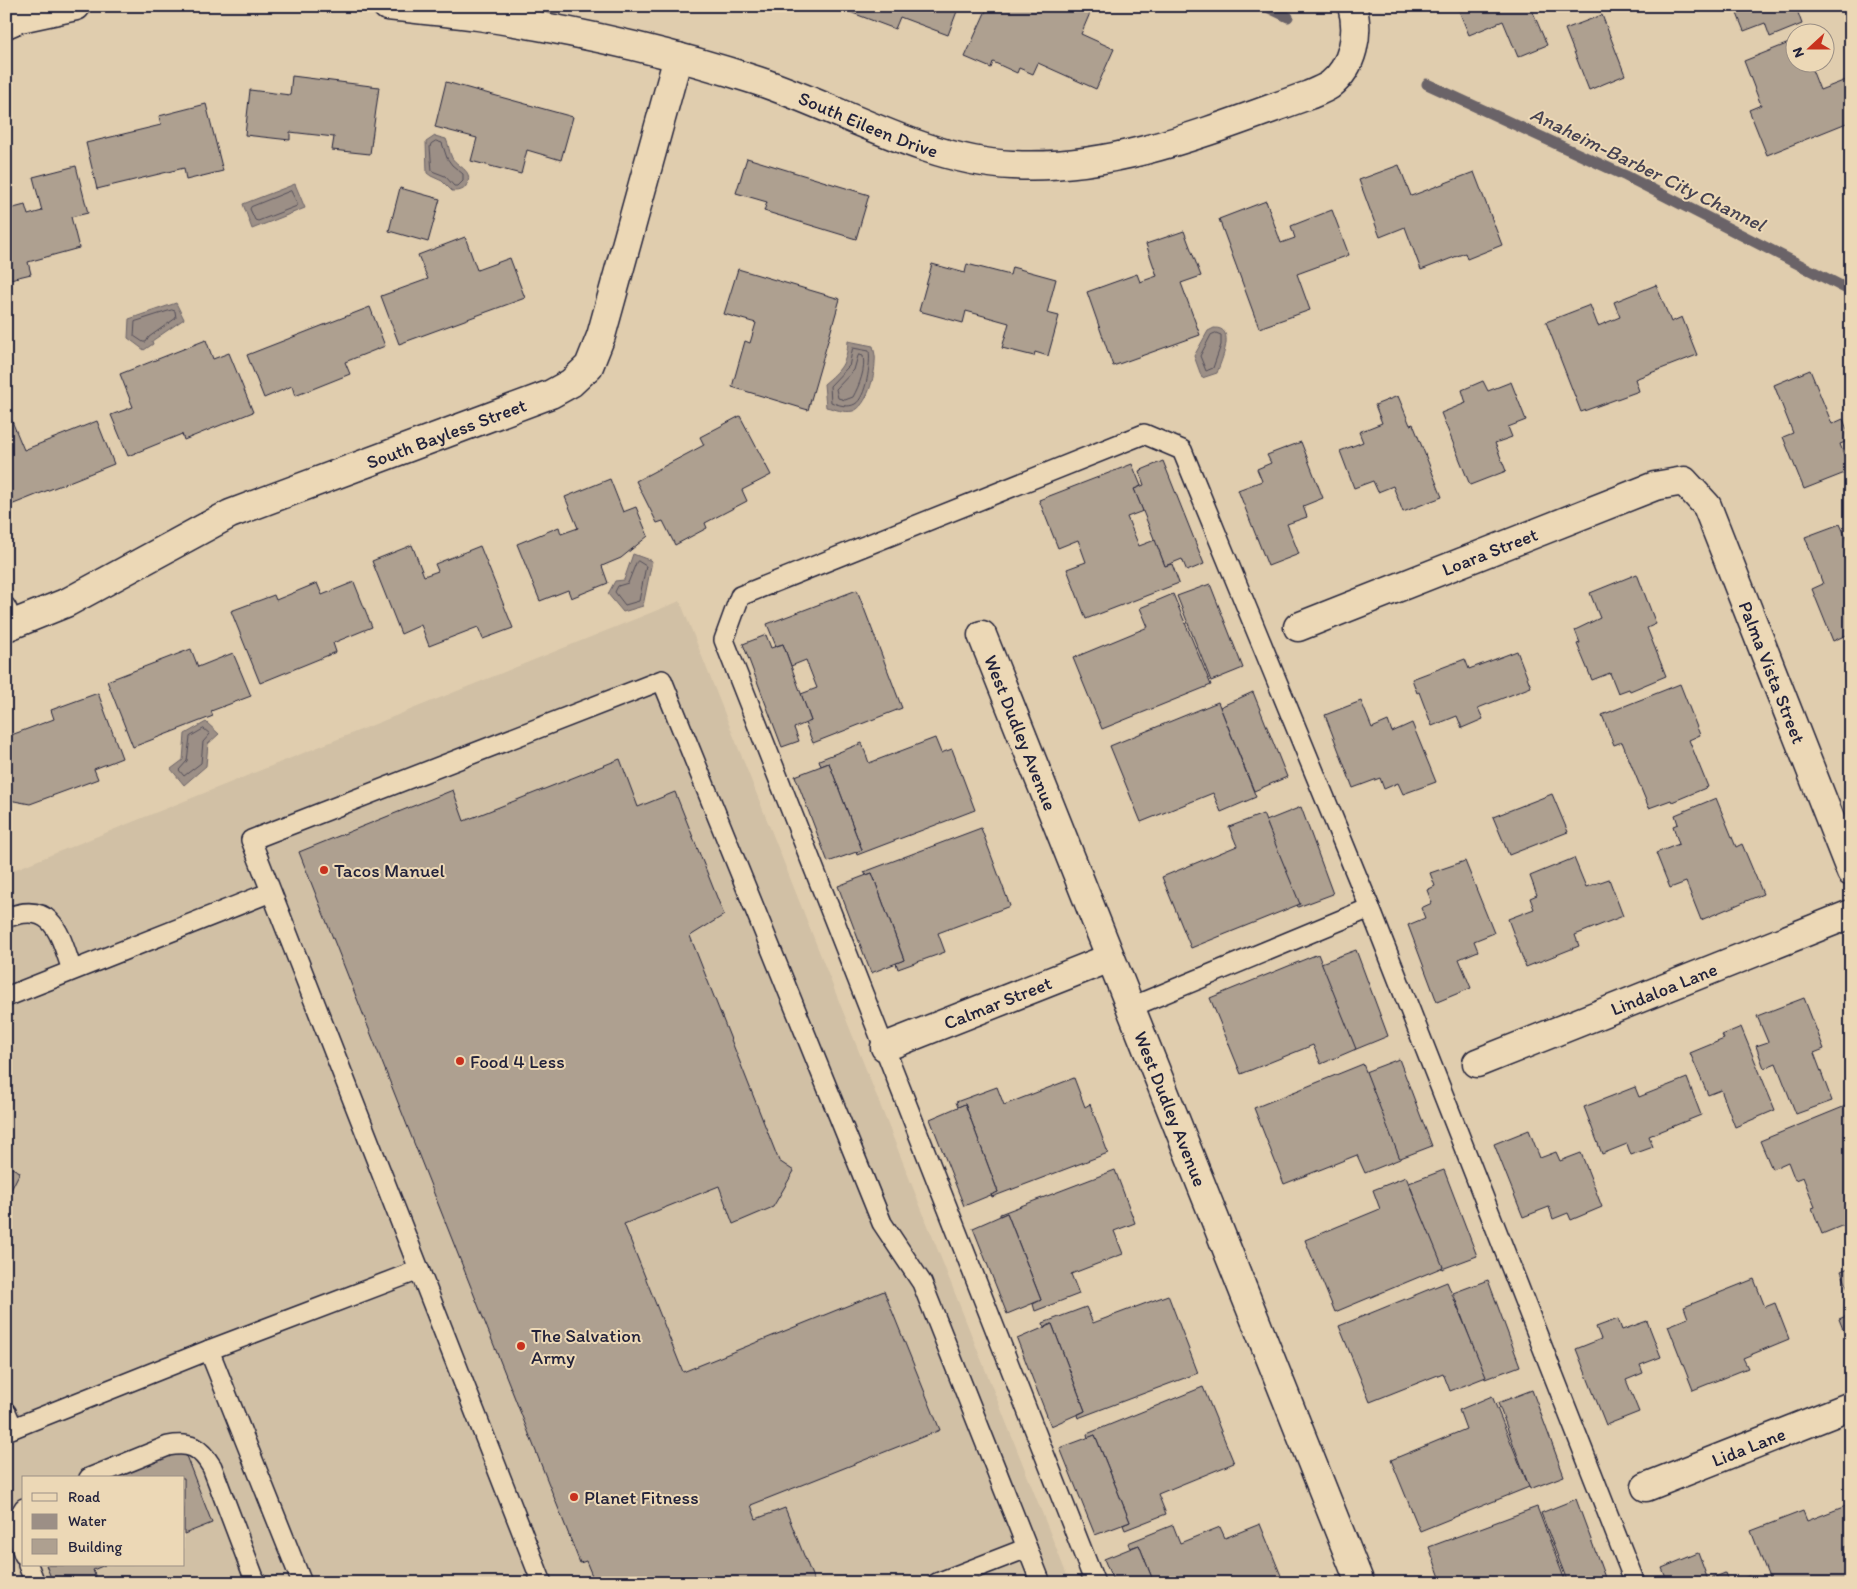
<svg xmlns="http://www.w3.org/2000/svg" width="1857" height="1589" font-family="Itim,sans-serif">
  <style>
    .built { fill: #d1c0a5; fill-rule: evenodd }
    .water { fill: #9c8f86; stroke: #6b6368 }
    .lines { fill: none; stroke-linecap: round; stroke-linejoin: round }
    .shore { stroke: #534e59; stroke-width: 1 }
    .stream { stroke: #6b6368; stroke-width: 11 }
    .building { fill: #aea090; stroke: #22223b }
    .lane-casing { stroke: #22223b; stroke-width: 22 }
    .street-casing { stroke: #22223b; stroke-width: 31 }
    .lane { stroke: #ecd8b6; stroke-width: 19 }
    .street { stroke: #ecd8b6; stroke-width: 28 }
    .poi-dot { fill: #c8321e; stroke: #ecd8b6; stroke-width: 2 }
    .labels { text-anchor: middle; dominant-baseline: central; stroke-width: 4; stroke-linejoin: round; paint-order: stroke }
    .street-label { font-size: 19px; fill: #22223b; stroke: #ecd8b6 }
    .poi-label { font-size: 19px; fill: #22223b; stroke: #ecd8b6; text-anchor: start }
    .water-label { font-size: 20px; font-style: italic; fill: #474352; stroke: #ecd8b6 }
  </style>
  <rect width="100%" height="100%" fill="#e0cdae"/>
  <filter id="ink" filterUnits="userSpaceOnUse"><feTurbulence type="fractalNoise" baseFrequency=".02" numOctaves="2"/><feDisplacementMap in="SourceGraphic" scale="10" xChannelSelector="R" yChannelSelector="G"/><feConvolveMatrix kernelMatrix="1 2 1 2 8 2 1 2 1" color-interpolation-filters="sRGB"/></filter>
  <g filter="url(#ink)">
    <!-- built -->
    <path class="built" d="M680,601L1070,1583H21L6,1544V873ZM24,1478H184V1565H24Z"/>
    <!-- water -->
    <g class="water">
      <path d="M435,136L446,139C449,145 449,152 452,158C459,168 475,171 466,186C463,191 458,191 452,191L442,181L431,176L427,173L426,142Z"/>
      <polygon points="295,184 305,208 252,229 243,204"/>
      <polygon points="176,303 184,319 152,341 153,344 144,350 128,338 129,319"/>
      <path d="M1214,328C1237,327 1221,361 1217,373L1202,378L1194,356L1208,331Z"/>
      <path d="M848,341L873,346C874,351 876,357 875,362C875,375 867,407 853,411C844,413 835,409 826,407L824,384C841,370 847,363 848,341Z"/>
      <polygon points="633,554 652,561 643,606 623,612 608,594 615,581 624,580"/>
      <polygon points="206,722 219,734 208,744 206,766 184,785 171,769 183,760 185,734"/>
    </g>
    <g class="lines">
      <!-- shore -->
      <g class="shore">
        <polygon points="436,141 442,143 447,158 452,165 463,174 463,181 458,186 454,186 445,176 432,171 430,147 431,144"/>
        <polygon points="291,191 297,203 297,206 258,221 255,220 250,209 251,207"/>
        <polygon points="172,310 175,311 176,318 149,337 146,342 143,342 134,336 135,322"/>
        <polygon points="1216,333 1221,335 1221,345 1213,368 1206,371 1200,356 1211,335"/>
        <path d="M853,348L869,351C871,363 866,398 855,404C848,408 838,405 831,402L830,386L849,366Z"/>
        <path d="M860,355L863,356C866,369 859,386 853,397L845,400L838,398L836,389L854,370L858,356Z"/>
        <polygon points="638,561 646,566 639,601 625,605 615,592 618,586 628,583 636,563"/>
        <polygon points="204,729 210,734 203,742 201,763 184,776 179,770 187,761 190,737"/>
      </g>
      <!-- stream -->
      <g class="stream">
        <polyline points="1265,6 1288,17"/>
        <polyline points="1427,84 1626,176 1851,291"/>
      </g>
    </g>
    <!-- building -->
    <g class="building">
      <polygon points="834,6 959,6 948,35 900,17 895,29"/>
      <polygon points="988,6 1093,6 1081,34 1114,49 1096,89 1038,63 1033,74 1019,68 1017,73 993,62 991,68 965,57"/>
      <polygon points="1457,6 1542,6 1532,10 1547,45 1518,57 1503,21 1469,35"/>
      <polygon points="1734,6 1807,6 1797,10 1802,24 1770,37 1765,23 1744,31"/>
      <polygon points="1602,15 1625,75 1589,90 1565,29"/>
      <polygon points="1794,41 1794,62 1809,62 1820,90 1851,78 1851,126 1849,122 1767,155 1749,110 1761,105 1744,61"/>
      <polygon points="292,76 379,87 370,154 332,150 334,137 290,132 290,140 245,135 250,90 290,95"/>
      <polygon points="446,82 573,117 561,160 527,150 521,174 471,161 477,138 435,127"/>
      <polygon points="206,104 223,171 186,180 184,168 97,189 86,143 161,125 159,116"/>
      <polygon points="747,158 869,195 856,239 764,211 767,202 736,193"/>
      <polygon points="1399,165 1411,196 1474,172 1502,245 1467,259 1465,253 1421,270 1405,227 1380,237 1359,180"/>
      <polygon points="76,166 88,213 71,217 79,248 28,262 31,274 6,280 6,210 25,205 28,215 42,211 33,177"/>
      <polygon points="400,188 440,199 428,242 389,231"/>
      <polygon points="1266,201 1281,243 1295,238 1291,226 1332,210 1349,255 1297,274 1310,310 1259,328 1219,219"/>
      <polygon points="1184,231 1201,276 1181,283 1200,335 1113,366 1087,292 1137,274 1140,282 1157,276 1146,244"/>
      <polygon points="465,237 477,270 510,258 525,298 399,344 381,296 428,279 418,255"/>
      <polygon points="932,264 965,273 967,264 1010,275 1012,267 1056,279 1047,313 1059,316 1048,356 1035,352 1034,356 1002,348 1009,323 966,311 963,323 919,311"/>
      <polygon points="738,269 840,299 808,410 732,387 745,341 750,343 756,323 724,314"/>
      <polygon points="1656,285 1671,322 1682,317 1697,355 1635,379 1639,391 1581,412 1546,322 1590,305 1598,326 1620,317 1614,302"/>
      <polygon points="370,307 385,346 345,362 350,374 295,396 292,386 264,398 247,355"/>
      <polygon points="206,340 213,359 229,353 253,412 184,440 182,434 128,456 111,415 133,407 120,374"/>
      <polygon points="1810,370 1832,424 1843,419 1851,440 1840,444 1850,471 1804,489 1783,437 1793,433 1774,385"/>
      <polygon points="1483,381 1488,391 1511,382 1526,420 1508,427 1512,437 1495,443 1506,471 1470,485 1441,413 1466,403 1462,390"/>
      <polygon points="1398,396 1410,425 1413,424 1442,497 1403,512 1393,486 1378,492 1373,481 1354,488 1340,451 1363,442 1359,432 1382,423 1375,405"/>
      <polygon points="9,414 24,450 97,421 114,464 6,507 6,415"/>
      <polygon points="740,416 771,475 742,490 747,501 705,523 707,528 675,545 663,521 657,523 636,481 704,445 700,437"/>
      <polygon points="1301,442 1323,498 1303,506 1307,517 1287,524 1299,554 1268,566 1238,490 1262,481 1257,469 1271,463 1267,455"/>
      <polygon points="1163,461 1204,564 1187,571 1182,559 1165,566 1134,489 1144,485 1139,471"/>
      <polygon points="1132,464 1141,486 1134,489 1143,511 1127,517 1139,546 1155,540 1165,566 1172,564 1179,583 1086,619 1067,569 1086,562 1078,540 1058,548 1039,500"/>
      <polygon points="610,479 623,512 636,507 648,536 621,558 602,566 608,583 571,598 568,590 540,601 517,544 559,527 561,534 578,528 565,497"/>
      <polygon points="1840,524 1851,549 1851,633 1833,641 1812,589 1823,584 1805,537"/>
      <polygon points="412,545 424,576 438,571 435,564 480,546 513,628 483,639 478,627 429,646 421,625 401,634 372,561"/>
      <polygon points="1637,574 1656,624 1647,628 1666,676 1630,691 1629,689 1618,693 1610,673 1592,680 1577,644 1580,643 1575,630 1600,618 1590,593"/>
      <polygon points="354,582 372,627 333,643 336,652 260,683 231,611 274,595 276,600 317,583 322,595"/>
      <polygon points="1210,584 1243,668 1211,681 1177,596"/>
      <polygon points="857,590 902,708 813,743 805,723 811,721 801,694 817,688 806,660 791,666 783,644 776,646 767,624"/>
      <polygon points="1173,594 1211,685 1102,729 1073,658 1148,627 1140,608"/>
      <polygon points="766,635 771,648 783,644 811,721 794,728 799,741 782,747 743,644"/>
      <polygon points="191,649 198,667 233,653 251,696 211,711 213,716 133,747 107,681"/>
      <polygon points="1517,651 1531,687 1478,708 1483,719 1462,728 1457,716 1432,726 1419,692 1417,693 1412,679 1465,659 1469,669"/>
      <polygon points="1680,684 1700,735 1689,740 1708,787 1672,802 1671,800 1649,808 1622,742 1614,745 1602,715"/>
      <polygon points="1253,692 1287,777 1254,791 1220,707"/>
      <polygon points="98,693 122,758 94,769 98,779 30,804 9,800 6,792 6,737 54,719 51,710"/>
      <polygon points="1361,701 1372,728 1388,721 1392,732 1412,723 1436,782 1403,794 1398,783 1384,789 1380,778 1353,788 1325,715"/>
      <polygon points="1218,702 1256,797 1221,812 1213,793 1141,822 1110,746"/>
      <polygon points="935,738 941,753 952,749 975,810 857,855 856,852 862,850 829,763 821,766 819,760 862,743 869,763"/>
      <polygon points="620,759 638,807 675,792 724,915 690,936 779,1161 794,1171 773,1207 733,1224 719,1186 624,1224 683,1372 884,1291 940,1430 751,1505 756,1519 785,1508 815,1583 595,1583 586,1561 580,1563 299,852 453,790 464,821"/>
      <polygon points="829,763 862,850 828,862 795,776"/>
      <polygon points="1552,794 1568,832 1509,855 1493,817"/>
      <polygon points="1716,798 1736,847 1742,844 1763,894 1701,920 1686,882 1670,888 1656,853 1679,844 1673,826 1678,824 1675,815"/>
      <polygon points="1301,807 1333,894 1298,907 1266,821"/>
      <polygon points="1263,814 1300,904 1191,948 1162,877 1237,846 1229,827"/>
      <polygon points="981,828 1010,906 938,933 945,952 898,969 896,963 904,960 872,873 866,875 864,872"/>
      <polygon points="1574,858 1586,887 1609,879 1623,916 1575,935 1579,946 1526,967 1508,919 1534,909 1530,898 1537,895 1530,876"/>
      <polygon points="1465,861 1494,933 1474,941 1478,951 1459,959 1471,988 1437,1002 1408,925 1425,918 1421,908 1432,903 1427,890 1435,886 1430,873"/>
      <polygon points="872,873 904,960 871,973 838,886"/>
      <polygon points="1356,950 1388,1036 1354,1050 1321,963"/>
      <polygon points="1318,954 1356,1049 1321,1064 1313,1045 1241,1074 1210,998"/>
      <polygon points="1804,998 1824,1049 1814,1053 1832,1101 1796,1114 1776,1063 1764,1068 1756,1046 1768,1042 1757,1016"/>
      <polygon points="1741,1027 1775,1110 1735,1127 1721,1090 1708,1095 1690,1053 1724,1039 1722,1035"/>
      <polygon points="1399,1059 1432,1146 1398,1159 1365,1072"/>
      <polygon points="1363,1064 1400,1159 1365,1173 1357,1155 1284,1184 1254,1108"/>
      <polygon points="1074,1078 1085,1107 1090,1104 1108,1153 992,1197 991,1194 998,1192 965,1104 958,1107 956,1102 997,1087 1004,1105"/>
      <polygon points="1687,1078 1701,1115 1649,1136 1653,1147 1631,1155 1627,1144 1602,1154 1584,1107 1635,1087 1639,1097"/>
      <polygon points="965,1104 998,1192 964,1206 930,1119"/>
      <polygon points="1848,1105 1851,1111 1851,1222 1822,1234 1812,1208 1815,1207 1803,1177 1795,1180 1788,1162 1772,1169 1760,1141"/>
      <polygon points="1529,1130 1540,1158 1556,1152 1560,1161 1581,1153 1602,1207 1571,1220 1568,1213 1553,1219 1549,1207 1523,1217 1494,1144"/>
      <polygon points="6,1165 20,1172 8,1196 6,1195"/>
      <polygon points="1115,1170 1135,1223 1114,1231 1123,1254 1071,1274 1079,1294 1035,1311 1033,1304 1041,1300 1007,1213 1000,1216 1000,1214"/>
      <polygon points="1444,1170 1477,1256 1442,1269 1409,1183"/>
      <polygon points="1406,1177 1443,1267 1335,1312 1305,1240 1380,1209 1373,1190"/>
      <polygon points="1007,1213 1041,1300 1007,1314 973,1228"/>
      <polygon points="1851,1267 1851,1296 1841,1271"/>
      <polygon points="1754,1279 1765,1307 1775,1303 1789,1339 1743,1358 1748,1368 1693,1390 1668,1326 1688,1318 1684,1307"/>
      <polygon points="1488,1280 1520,1366 1485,1379 1453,1293"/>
      <polygon points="1447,1282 1486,1377 1450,1391 1443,1373 1370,1402 1339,1326"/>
      <polygon points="1168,1295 1198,1373 1078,1418 1077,1415 1085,1411 1052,1324 1044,1327 1043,1323 1086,1307 1093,1323"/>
      <polygon points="1851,1314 1851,1350 1839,1319"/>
      <polygon points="1618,1319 1622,1330 1647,1321 1661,1357 1640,1365 1643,1373 1626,1380 1639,1412 1606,1425 1576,1349 1601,1339 1596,1327"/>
      <polygon points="1052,1324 1085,1411 1051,1426 1017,1339"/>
      <polygon points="1203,1387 1234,1463 1158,1494 1166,1514 1125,1530 1123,1525 1130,1522 1095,1435 1088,1438 1087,1434"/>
      <polygon points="1532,1390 1564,1476 1530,1489 1498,1403"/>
      <polygon points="1492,1396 1529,1487 1420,1531 1391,1460 1466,1429 1459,1410"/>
      <polygon points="1095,1435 1130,1522 1095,1535 1060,1448"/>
      <polygon points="183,1448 212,1523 184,1534 184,1478 106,1478"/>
      <polygon points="1576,1499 1607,1583 1568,1583 1541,1513"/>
      <polygon points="1851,1504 1851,1545 1846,1546 1851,1557 1851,1579 1841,1583 1771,1583 1751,1531 1803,1511 1807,1521"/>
      <polygon points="1537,1507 1566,1583 1442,1583 1429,1547"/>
      <polygon points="1260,1524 1284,1583 1154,1583 1139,1545 1130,1548 1128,1543 1173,1525 1180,1543 1220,1527 1225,1538"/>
      <polygon points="1139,1545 1154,1583 1114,1583 1104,1559"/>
      <polygon points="1698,1553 1708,1580 1725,1573 1729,1583 1668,1583 1662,1568"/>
      <polygon points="46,1565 105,1565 93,1570 98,1583 53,1583"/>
      <polygon points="1749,1576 1751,1583 1731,1583"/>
    </g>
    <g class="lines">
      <!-- lane casing -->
      <g class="lane-casing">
        <g id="lane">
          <polyline points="6,607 13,624"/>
          <path d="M6,918C54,899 60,936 72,970"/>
          <polyline points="6,997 271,892"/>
          <polyline points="1129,1008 1370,908"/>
          <polyline points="209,1350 302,1583"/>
          <polyline points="6,1412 13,1428"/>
          <polyline points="6,1431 209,1350 419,1270"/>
          <path d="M89,1478L168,1446C190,1442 200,1447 212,1467L256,1583"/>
          <path d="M24,1508C13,1523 18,1539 24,1555"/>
          <polyline points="28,1565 35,1583"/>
          <polyline points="542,1583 251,840 662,680 882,1223 922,1283 1041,1583"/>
          <polyline points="937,1583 1027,1548"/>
          <polyline points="1095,1583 724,640 740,596 1144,434 1182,450 1370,908 1635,1583"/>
        </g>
      </g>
      <!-- street casing -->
      <g class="street-casing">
        <g id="street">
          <path id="s1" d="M387,6C417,9 448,12 478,16C572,30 667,51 758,81C840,108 925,161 1012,165C1116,171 1213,129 1309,95C1316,92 1324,89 1330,85C1353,67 1360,33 1352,6"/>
          <polyline points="6,24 20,18 76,6"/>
          <path id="s2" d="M6,627L68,602L230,514L551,394L571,383L589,366L601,336L678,57"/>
          <path id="s3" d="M1298,627L1655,486L1684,481L1707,506L1851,872"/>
          <path id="s4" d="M982,635L1360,1583"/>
          <path id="s5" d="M885,1047L1110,958"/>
          <path id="s6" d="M1477,1063L1851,914"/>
          <path id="s7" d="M1646,1487L1851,1406"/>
        </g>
      </g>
      <!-- lane -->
      <use href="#lane" class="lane"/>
      <!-- street -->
      <use href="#street" class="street"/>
    </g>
  </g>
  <!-- markers -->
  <g class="poi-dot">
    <circle cx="324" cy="870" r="5"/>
    <circle cx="460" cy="1061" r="5"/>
    <circle cx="521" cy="1346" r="5"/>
    <circle cx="574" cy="1497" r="5"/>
  </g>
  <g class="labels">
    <!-- street labels -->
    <g class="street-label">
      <text stroke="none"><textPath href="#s1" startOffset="498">South Eileen Drive</textPath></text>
      <text stroke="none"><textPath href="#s2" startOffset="482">South Bayless Street</textPath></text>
      <text stroke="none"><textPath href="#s3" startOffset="206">Loara Street</textPath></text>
      <text stroke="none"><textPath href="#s3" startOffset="626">Palma Vista Street</textPath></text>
      <text stroke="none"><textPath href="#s4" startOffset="105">West Dudley Avenue</textPath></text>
      <text stroke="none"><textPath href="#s6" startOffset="201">Lindaloa Lane</textPath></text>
      <text stroke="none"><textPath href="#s5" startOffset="121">Calmar Street</textPath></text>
      <text stroke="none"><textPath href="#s4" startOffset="510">West Dudley Avenue</textPath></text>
      <text stroke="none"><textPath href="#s7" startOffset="110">Lida Lane</textPath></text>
    </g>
    <!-- poi labels -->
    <g class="poi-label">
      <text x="334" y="870">Tacos Manuel</text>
      <text x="470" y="1061">Food 4 Less</text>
      <text x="531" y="1335">The Salvation<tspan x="531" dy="22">Army</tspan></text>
      <text x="584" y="1497">Planet Fitness</text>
    </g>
    <!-- water labels -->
    <g class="water-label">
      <text transform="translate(1648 169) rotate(26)">Anaheim-Barber City Channel</text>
    </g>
  </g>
  <!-- margin -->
  <rect width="1857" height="1589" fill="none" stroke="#ecd8b6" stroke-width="25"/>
  <rect x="12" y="12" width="1832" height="1564" fill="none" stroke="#22223b" stroke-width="2" filter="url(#ink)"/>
  <!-- legend -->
  <rect x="22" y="1476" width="162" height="90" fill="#ecd8b6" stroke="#9b8f85"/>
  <rect x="32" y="1493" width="25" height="8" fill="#ecd8b6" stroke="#9b8f85"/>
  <text x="68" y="1502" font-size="15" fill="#22223b">Road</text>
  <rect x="32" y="1514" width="25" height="15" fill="#9c8f86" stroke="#9b8f85"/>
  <text x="68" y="1526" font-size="15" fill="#22223b">Water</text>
  <rect x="32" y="1539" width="25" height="15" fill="#aea090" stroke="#9b8f85"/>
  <text x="68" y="1552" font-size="15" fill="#22223b">Building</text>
  <!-- north arrow -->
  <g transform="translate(1810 48) rotate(249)"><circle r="24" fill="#ecd8b6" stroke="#9b8f85"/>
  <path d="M0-4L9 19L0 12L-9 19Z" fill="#c8321e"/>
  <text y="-8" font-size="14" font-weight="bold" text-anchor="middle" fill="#22223b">N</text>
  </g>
</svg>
